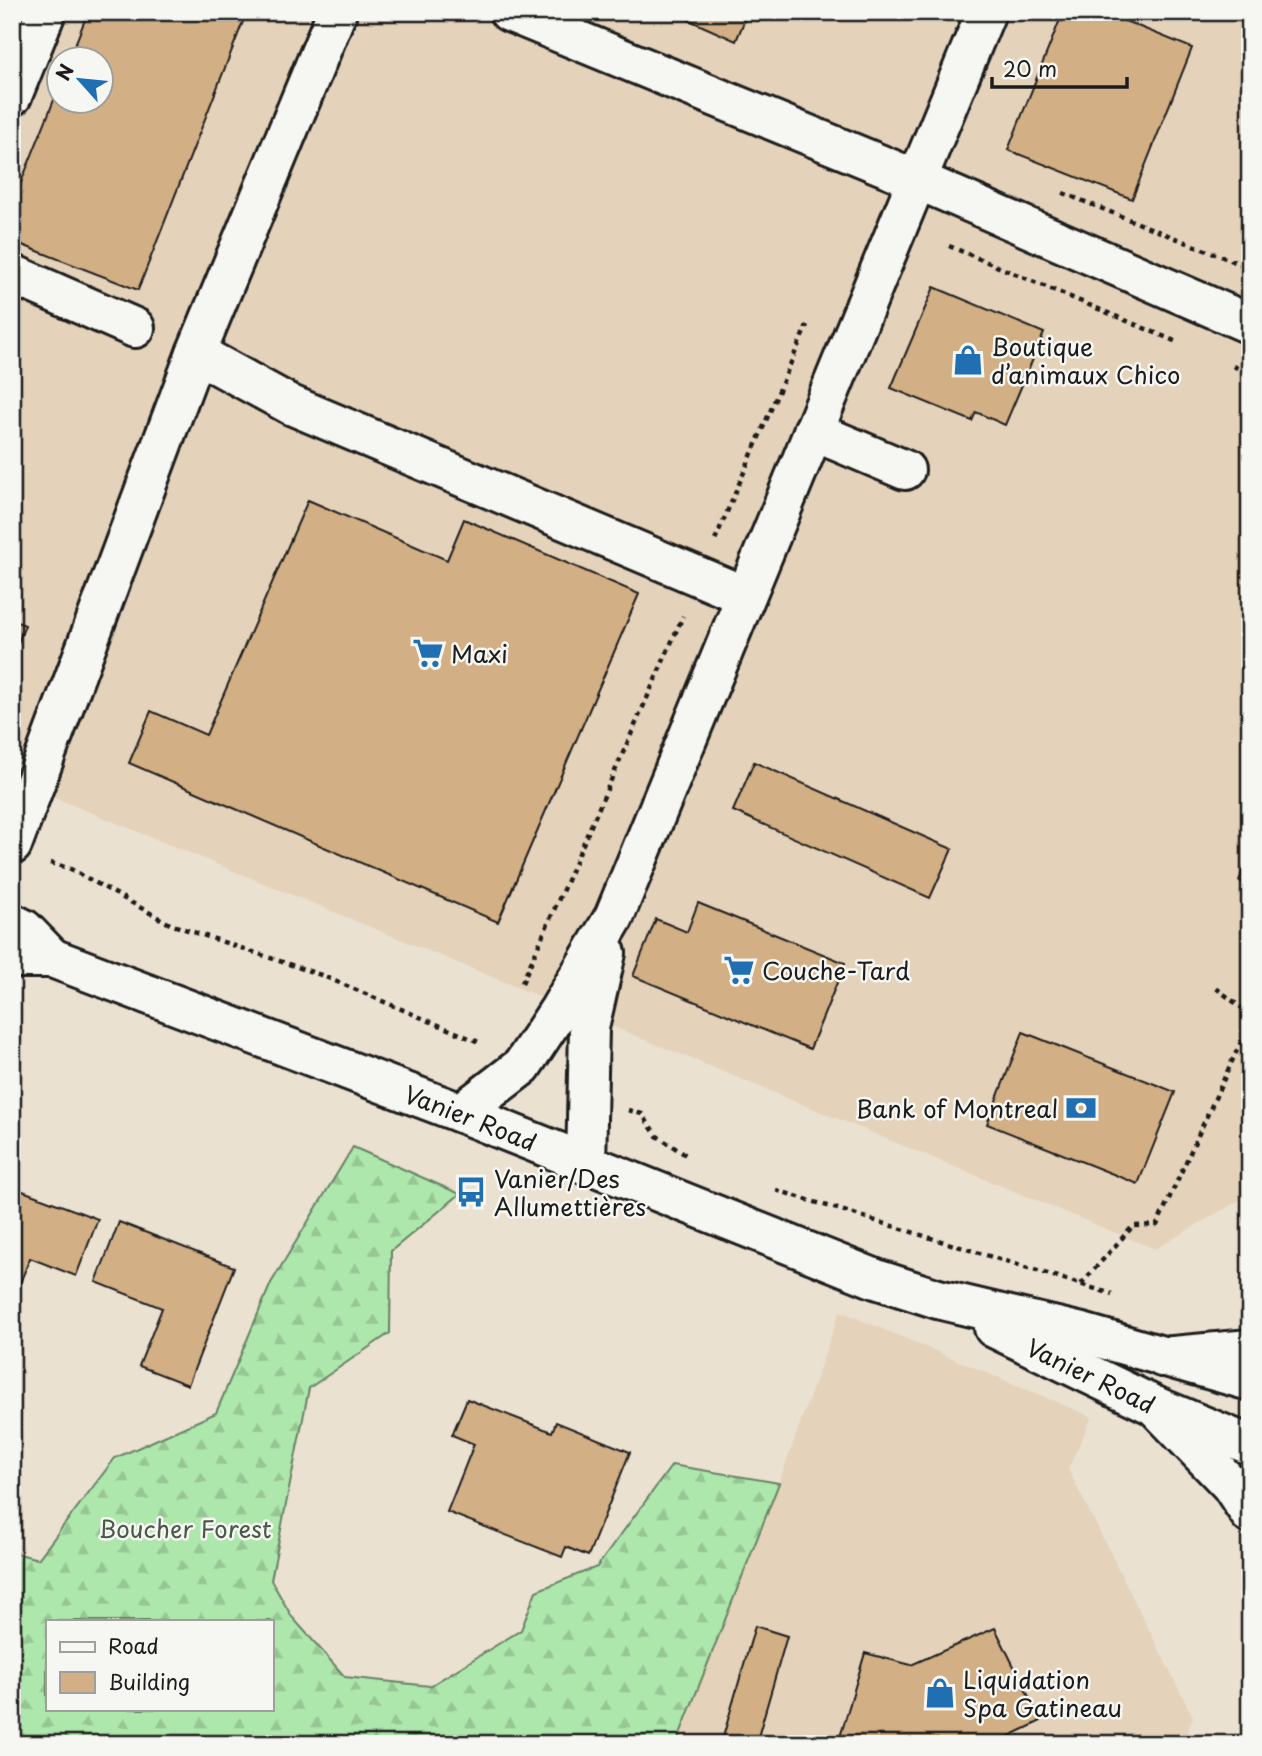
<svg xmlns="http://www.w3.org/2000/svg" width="1262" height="1756" font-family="'Playpen Sans',sans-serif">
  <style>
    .built { fill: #e4d2ba; fill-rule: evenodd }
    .forest { fill: url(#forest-firs); stroke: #658264; stroke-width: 2; fill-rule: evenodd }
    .building { fill: #d2af84; stroke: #1c1c1c; stroke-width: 2 }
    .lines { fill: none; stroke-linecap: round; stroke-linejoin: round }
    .minor-casing { stroke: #1c1c1c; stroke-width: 44 }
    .major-casing { stroke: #1c1c1c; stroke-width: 44 }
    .highway-casing { stroke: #1c1c1c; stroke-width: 44 }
    .path { stroke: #1c1c1c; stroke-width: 4.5; stroke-dasharray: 5 5; stroke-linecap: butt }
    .minor { stroke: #f6f6f2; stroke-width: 38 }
    .major { stroke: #f6f6f2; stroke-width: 38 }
    .highway { stroke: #f6f6f2; stroke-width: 38 }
    .labels { text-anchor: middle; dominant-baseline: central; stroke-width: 5; stroke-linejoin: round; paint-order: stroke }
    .poi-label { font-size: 24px; fill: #1c1c1c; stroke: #f6f6f2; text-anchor: start }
    .street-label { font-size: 24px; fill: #1c1c1c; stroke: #f6f6f2 }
    .park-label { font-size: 24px; fill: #485947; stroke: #f6f6f2 }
  </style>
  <defs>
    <pattern id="forest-firs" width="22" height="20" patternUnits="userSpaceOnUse" patternTransform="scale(1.75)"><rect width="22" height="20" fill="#aee7ac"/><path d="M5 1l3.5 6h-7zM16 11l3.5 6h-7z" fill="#95c693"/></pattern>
  </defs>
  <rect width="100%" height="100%" fill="#ebe1d1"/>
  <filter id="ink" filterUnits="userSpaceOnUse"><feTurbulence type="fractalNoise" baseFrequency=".0143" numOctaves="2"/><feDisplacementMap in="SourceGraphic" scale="14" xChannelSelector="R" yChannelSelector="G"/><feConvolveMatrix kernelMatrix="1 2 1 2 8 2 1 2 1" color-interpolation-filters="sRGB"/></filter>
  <g filter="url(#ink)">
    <!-- built -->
    <g class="built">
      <path d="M12,12H1250V1194L1155,1249L12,780ZM60,60H102V102H60Z"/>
      <polygon points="840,1311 1092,1417 1068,1469 1193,1717 1183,1744 676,1744 779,1483"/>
    </g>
    <!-- forest -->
    <path class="forest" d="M353,1147L460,1194L391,1251L390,1333L309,1388L271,1580L292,1617L345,1677L430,1686L521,1630L536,1591L597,1567L672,1465L779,1483L676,1744H12V1552L38,1559L115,1458L216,1413L271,1283ZM47,1621H271V1709H47Z"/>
    <!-- building -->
    <g class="building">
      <polygon points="88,12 246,14 138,290 12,241 12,205 60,85 60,102 102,102 102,60 69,60"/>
      <polygon points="671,12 748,12 736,41"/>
      <polygon points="1063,12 1103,12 1192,48 1132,199 1008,150"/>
      <polygon points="934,287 1044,333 1005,425 976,412 972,421 891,388"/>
      <polygon points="308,500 447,560 464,519 639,594 498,922 129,763 151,711 206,735"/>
      <polygon points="12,620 25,625 12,658"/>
      <polygon points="754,762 952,849 930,898 733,811"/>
      <polygon points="1250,853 1250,885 1239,881"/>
      <polygon points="698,903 845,963 810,1049 633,976 656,919 687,932"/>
      <polygon points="1023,1032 1175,1092 1138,1184 987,1124"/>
      <polygon points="12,1187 98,1219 76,1276 30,1258 15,1296 12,1295"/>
      <polygon points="119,1222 234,1267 188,1385 139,1366 162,1308 96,1282"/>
      <polygon points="467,1399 552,1432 556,1422 630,1452 588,1556 566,1547 562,1557 447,1512 474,1444 452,1435"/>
      <polygon points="755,1626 787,1636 756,1744 721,1744"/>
      <polygon points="995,1628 1041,1721 993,1744 838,1744 865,1653 911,1665"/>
    </g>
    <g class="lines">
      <!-- minor casing -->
      <g class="minor-casing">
        <g id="minor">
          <polyline points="509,12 918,180 1250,324"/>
          <polyline points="12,96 46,12"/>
          <polyline points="12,274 135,328"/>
          <polyline points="196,353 291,405 745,596"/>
          <polyline points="813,431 905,470"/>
          <polyline points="12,845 196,353 337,12"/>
          <polyline points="461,1113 522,1066 559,1010 614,917 986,12"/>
          <polyline points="586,1165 589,1028 606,953"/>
        </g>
      </g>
      <!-- major casing -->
      <g class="major-casing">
        <g id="major">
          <polyline points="12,923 24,929 52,958"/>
          <path id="s1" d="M12,958H52L461,1113L876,1279L938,1299L1082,1333L1250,1381"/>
          <path id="s2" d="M994,1328L1155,1406L1250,1445"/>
        </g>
      </g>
      <!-- highway casing -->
      <g class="highway-casing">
        <g id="highway">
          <polyline points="1162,1357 1250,1349"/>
          <polyline points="1155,1406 1231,1485 1250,1514"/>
        </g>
      </g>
      <!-- path -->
      <g class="path">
        <polyline points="1063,193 1250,268"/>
        <polyline points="949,246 1177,342"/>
        <polyline points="1233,366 1244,371"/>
        <polyline points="715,540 807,325"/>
        <polyline points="50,863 69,868 170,924 321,975 481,1043"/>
        <polyline points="1246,920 1250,923"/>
        <polyline points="522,983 683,616"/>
        <polyline points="1216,988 1250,1014"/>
        <polyline points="628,1110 642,1114 657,1136 686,1155"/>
        <polyline points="776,1190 1112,1294"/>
        <polyline points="1081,1284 1133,1226 1157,1225 1250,1022"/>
      </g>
      <!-- minor -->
      <use href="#minor" class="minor"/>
      <!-- major -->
      <use href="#major" class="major"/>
      <!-- highway -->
      <use href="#highway" class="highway"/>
    </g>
  </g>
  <!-- icons -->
  <defs>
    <g id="shop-bare" transform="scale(2.415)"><path d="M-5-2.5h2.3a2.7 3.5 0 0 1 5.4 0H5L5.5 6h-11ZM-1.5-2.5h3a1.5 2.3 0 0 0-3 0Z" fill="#1f6fb2" stroke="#f6f6f2" stroke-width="2.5" paint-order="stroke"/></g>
    <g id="supermarket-bare" transform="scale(2.415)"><path d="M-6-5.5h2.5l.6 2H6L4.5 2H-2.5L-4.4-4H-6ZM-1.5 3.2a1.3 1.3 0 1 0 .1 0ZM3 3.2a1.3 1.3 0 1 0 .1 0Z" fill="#1f6fb2" stroke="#f6f6f2" stroke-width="2.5" paint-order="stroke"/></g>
    <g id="bank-bare" transform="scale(2.415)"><path d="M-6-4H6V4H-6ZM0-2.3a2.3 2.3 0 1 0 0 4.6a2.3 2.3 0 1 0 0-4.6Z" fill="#1f6fb2" stroke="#f6f6f2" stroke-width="2.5" paint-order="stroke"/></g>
    <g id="bus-bare" transform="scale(2.415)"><path d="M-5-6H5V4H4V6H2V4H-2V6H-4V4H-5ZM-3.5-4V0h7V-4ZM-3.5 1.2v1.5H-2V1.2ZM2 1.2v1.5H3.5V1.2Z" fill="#1f6fb2" stroke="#f6f6f2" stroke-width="2.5" paint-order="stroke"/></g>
  </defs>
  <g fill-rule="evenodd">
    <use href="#shop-bare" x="968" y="360"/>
    <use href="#supermarket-bare" x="428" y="653"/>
    <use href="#supermarket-bare" x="739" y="970"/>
    <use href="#bank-bare" x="1081" y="1108"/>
    <use href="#bus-bare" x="471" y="1192"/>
    <use href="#shop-bare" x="940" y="1693"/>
  </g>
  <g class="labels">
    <!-- poi labels -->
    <g class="poi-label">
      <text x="991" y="346">Boutique<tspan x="991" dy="28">d’animaux Chico</tspan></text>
      <text x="451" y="653">Maxi</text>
      <text x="762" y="970">Couche-Tard</text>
      <text x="1058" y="1108" text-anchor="end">Bank of Montreal</text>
      <text x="494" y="1178">Vanier/Des<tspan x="494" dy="28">Allumettières</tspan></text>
      <text x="963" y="1679">Liquidation<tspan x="963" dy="28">Spa Gatineau</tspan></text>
    </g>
    <!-- street labels -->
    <g class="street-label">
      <text stroke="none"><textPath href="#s1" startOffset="488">Vanier Road</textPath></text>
      <text stroke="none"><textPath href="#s2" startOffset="108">Vanier Road</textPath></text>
    </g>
    <!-- park labels -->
    <g class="park-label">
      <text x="185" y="1528">Boucher Forest</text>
    </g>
  </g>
  <!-- margin -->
  <rect width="1262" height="1756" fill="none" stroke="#f6f6f2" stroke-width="42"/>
  <rect x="21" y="21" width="1220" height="1714" fill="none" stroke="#1c1c1c" stroke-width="2.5" filter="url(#ink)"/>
  <!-- legend -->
  <rect x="46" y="1620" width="228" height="91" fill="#f6f6f2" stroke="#9f9f9c" stroke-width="2"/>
  <rect x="60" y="1642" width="35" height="10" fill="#f6f6f2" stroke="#9f9f9c" stroke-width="2"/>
  <text x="108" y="1654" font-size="21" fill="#1c1c1c">Road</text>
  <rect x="60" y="1672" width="35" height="21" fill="#d2af84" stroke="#9f9f9c" stroke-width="2"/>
  <text x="108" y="1690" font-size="21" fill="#1c1c1c">Building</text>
  <!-- north arrow -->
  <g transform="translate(80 80) rotate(297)"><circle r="33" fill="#f6f6f2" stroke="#9f9f9c" stroke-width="2"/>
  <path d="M0-5L12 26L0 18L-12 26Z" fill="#1f6fb2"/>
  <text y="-10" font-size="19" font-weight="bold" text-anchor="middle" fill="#1c1c1c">N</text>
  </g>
  <!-- scale -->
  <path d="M992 77v10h135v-10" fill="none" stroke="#1c1c1c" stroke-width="3.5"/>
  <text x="1003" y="77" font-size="21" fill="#1c1c1c" stroke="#f6f6f2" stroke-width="5" paint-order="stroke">20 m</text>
</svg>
